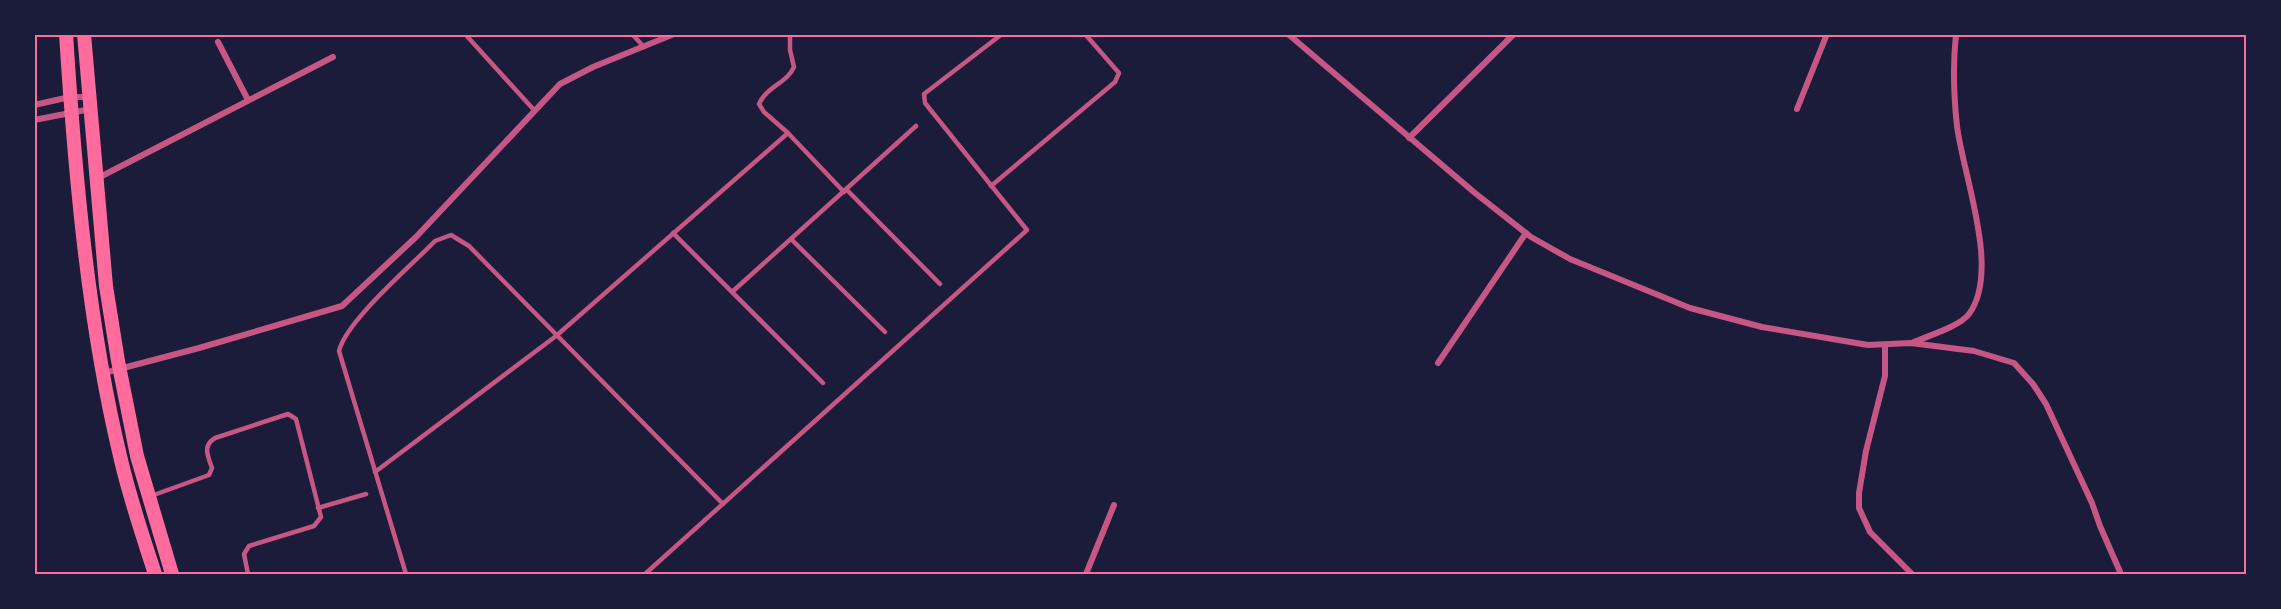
<svg xmlns="http://www.w3.org/2000/svg" width="2281" height="609" font-family="'DM Sans',sans-serif">
  <style>
    .lines { fill: none; stroke-linecap: round; stroke-linejoin: round }
    .service { stroke: #c65784; stroke-width: 4.5 }
    .minor { stroke: #c65784; stroke-width: 6 }
    .primary { stroke: #ff6b9d; stroke-width: 14 }
    .neatline { fill: none; stroke: #ff6b9d; stroke-width: 2 }
  </style>
  <rect width="100%" height="100%" fill="#1b1b3a"/>
  <g class="lines">
    <!-- service -->
    <g class="service">
      <polyline points="465,34 534,110"/>
      <polyline points="632,34 644,47"/>
      <path d="M790,34V50L794,67C787,83 767,86 759,104L764,112L788,133L844,192"/>
      <polyline points="991,186 1115,82 1119,73 1085,34"/>
      <polyline points="846,189 940,284"/>
      <polyline points="673,233 823,383"/>
      <polyline points="791,239 885,332"/>
      <polyline points="732,292 916,126"/>
      <polyline points="375,472 556,336 788,133"/>
      <path d="M151,496L209,475L212,468C208,456 202,446 215,438L288,414L296,419L321,517L314,526L249,546L244,554L248,574"/>
      <polyline points="318,508 366,494"/>
      <path d="M406,574L339,351C346,321 411,266 435,241L451,235L469,246L723,504"/>
      <polyline points="645,574 1027,230 925,103 924,94 1002,34"/>
    </g>
    <!-- minor -->
    <g class="minor">
      <polyline points="1288,34 1475,193 1531,237 1570,259 1690,308 1762,327 1868,345 1911,343 1974,351 2014,363 2033,384 2046,404 2092,503 2100,526 2121,574"/>
      <polyline points="218,42 248,100"/>
      <polyline points="34,105 70,97 90,97"/>
      <polyline points="1797,109 1827,34"/>
      <polyline points="34,120 91,109"/>
      <polyline points="1409,138 1514,34"/>
      <polyline points="98,178 333,57"/>
      <path d="M1912,343C1927,336 1959,327 1969,314C2001,271 1963,175 1957,126C1954,99 1953,62 1956,34"/>
      <polyline points="1885,345 1885,376 1866,451 1859,493 1859,508 1870,532 1912,574"/>
      <polyline points="1438,363 1526,233"/>
      <polyline points="104,373 199,348 342,306 416,237 560,84 593,67 674,34"/>
      <polyline points="1086,574 1114,505"/>
    </g>
    <!-- primary -->
    <g class="primary">
      <path d="M66,34C75,175 88,324 121,460C130,499 143,537 155,574"/>
      <polyline points="84,34 106,286 118,361 137,456 172,574"/>
    </g>
  </g>
  <!-- border -->
  <rect width="2281" height="609" fill="none" stroke="#1b1b3a" stroke-width="72"/>
  <rect x="36" y="36" width="2209" height="537" class="neatline"/>
</svg>
